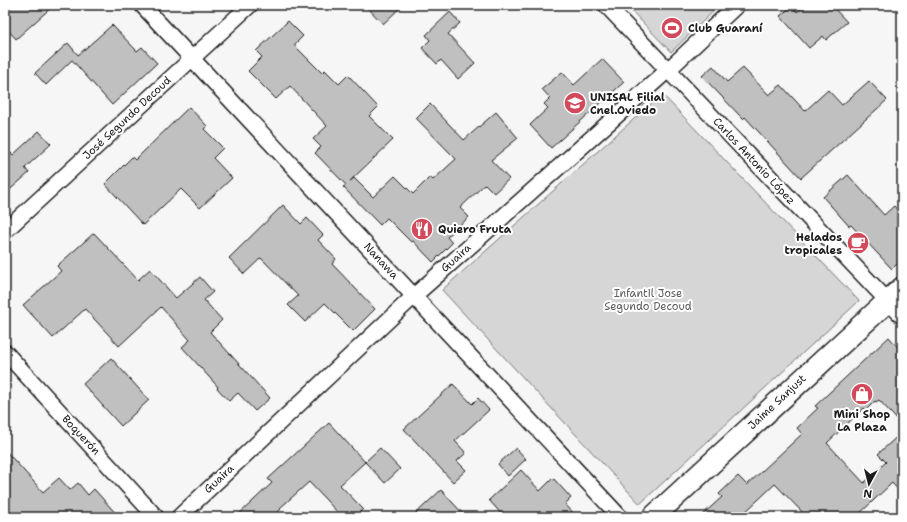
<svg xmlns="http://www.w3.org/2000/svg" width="907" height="522" font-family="'Shantell Sans',sans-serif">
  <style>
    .green { fill: #d6d6d6; stroke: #797979 }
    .building { fill: #c0c0c0; stroke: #1c1c1c }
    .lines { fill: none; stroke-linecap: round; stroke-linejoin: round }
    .street-casing { stroke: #1c1c1c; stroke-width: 18 }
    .secondary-casing { stroke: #1c1c1c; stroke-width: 24 }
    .street { stroke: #fff; stroke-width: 15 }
    .secondary { stroke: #fff; stroke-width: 21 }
    .labels { text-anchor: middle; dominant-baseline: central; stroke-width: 4; stroke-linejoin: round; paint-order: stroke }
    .poi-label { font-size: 11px; font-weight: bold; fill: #1c1c1c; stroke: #fff; text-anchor: start }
    .street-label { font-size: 11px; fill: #1c1c1c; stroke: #fff }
    .park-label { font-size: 11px; fill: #5d5d5d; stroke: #fff }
  </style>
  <rect width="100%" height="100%" fill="#f6f6f6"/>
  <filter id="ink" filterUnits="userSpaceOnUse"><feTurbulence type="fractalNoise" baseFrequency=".025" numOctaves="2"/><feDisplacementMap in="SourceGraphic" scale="8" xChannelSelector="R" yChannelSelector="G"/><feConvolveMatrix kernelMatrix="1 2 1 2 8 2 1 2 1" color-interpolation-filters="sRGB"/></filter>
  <g filter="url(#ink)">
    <!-- green -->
    <g class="green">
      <polygon points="626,5 720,5 671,52"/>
      <polygon points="662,94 859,301 640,504 442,290"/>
    </g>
    <!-- building -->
    <g class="building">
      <polygon points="13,5 54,5 16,39 5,27 5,12"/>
      <polygon points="365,5 403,5 383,24"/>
      <polygon points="805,5 831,5 847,22 826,40 823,36 809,48 780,16 792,6 797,12"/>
      <polygon points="450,12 460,23 448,34 475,63 458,79 441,60 437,64 422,48 430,40 426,35"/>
      <polygon points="288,21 303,36 294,45 322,73 325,70 339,84 348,75 378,107 369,116 393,140 350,181 354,178 373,197 395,176 413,194 430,177 433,180 456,159 416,118 430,104 464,140 496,112 518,138 491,160 509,179 494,193 485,184 460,208 469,217 447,237 452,243 433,262 413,241 411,242 387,218 380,225 343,187 346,185 315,153 321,147 313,139 327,126 290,86 276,99 248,71 262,57 256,51"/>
      <polygon points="112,25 137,51 142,47 157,63 112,105 72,60 46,85 35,73 68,43 78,55"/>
      <polygon points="602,59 624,82 551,148 530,125 548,108 544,104 550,98 542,89 562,72 574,85"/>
      <polygon points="713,66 727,82 743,68 769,95 781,85 805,111 828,90 842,105 869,81 887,100 801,178 745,117 743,119 702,76"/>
      <polygon points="189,107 207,126 204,129 223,148 213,158 232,178 200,208 181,189 143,225 105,184 132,157 135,160"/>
      <polygon points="39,131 51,144 25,168 29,173 5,194 5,147 13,155"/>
      <polygon points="848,175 884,215 894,206 902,215 902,259 892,269 851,225 849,226 823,197"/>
      <polygon points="283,205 301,224 307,218 323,235 318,240 336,259 332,264 375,309 353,331 325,303 305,322 288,305 298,296 261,258 244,274 229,258"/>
      <polygon points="94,233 138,280 150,269 176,298 200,277 213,292 204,300 222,320 210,332 270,398 255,411 238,393 229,401 217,388 218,387 182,347 190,340 161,307 119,346 85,309 53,338 23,305 61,271 57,266"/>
      <polygon points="889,337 902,352 902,425 879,400 876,402 875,401 866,410 864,408 827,443 864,483 886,462 878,454 902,432 902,494 892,483 856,517 807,517 775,484 740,517 700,517 722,497 719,494 738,476 747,485 802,434 797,428 818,408 815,406"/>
      <polygon points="111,358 149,400 121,426 83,384"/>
      <polygon points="453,384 472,404 478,398 489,410 455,441 466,453 457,461 466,470 453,482 404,429"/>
      <polygon points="329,423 365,462 340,485 363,509 355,517 342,517 309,482 280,508 281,509 273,517 236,517 272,483 268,479"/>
      <polygon points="380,448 400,469 385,483 365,462"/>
      <polygon points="516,448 526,459 508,476 498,464"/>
      <polygon points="5,450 43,492 59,478 70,490 78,483 88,495 94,489 119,517 5,517"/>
      <polygon points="521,470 540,491 553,478 571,498 565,504 577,517 504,517 489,500"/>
      <polygon points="441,490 466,517 412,517"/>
    </g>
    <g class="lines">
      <!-- street casing -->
      <g class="street-casing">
        <g id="street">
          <polyline points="142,5 620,517"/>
          <polyline points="606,5 902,316"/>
          <polyline points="5,231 250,5"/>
          <polyline points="5,352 156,517"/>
          <polyline points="179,517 414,296 668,70 737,5"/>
        </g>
      </g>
      <!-- secondary casing -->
      <g class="secondary-casing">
        <polyline id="secondary" points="653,517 902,288"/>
      </g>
      <!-- street -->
      <use href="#street" class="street"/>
      <!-- secondary -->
      <use href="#secondary" class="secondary"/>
    </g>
  </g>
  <!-- icons -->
  <defs>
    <g id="stadium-disc" transform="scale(1.15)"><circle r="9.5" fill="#d1495b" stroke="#fff"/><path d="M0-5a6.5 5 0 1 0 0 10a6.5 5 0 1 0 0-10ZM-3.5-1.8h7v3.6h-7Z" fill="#fff"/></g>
    <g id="university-disc" transform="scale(1.15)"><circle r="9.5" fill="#d1495b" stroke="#fff"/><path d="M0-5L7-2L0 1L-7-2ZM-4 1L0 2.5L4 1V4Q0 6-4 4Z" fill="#fff"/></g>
    <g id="restaurant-disc" transform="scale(1.15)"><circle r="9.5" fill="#d1495b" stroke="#fff"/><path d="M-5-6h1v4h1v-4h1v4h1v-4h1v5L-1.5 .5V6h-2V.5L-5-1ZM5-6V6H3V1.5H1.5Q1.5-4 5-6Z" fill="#fff"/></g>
    <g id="cafe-disc" transform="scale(1.15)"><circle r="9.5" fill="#d1495b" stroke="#fff"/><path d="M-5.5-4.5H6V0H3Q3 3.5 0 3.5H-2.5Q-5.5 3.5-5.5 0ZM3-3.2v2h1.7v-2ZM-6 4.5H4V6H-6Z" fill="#fff"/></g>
    <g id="shop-disc" transform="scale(1.15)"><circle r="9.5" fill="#d1495b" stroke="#fff"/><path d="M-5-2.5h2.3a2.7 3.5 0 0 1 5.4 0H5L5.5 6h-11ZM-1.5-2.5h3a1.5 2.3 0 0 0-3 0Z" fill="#fff"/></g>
  </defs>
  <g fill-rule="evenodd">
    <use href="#stadium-disc" x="672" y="28"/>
    <use href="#university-disc" x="575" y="103"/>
    <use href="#restaurant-disc" x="422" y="229"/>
    <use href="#cafe-disc" x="858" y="243"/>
    <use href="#shop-disc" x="862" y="394"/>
  </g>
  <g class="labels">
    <!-- poi labels -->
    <g class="poi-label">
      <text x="688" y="28">Club Guaraní</text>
      <text x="590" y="97">UNISAL Filial<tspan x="590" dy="13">Cnel.Oviedo</tspan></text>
      <text x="438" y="229">Quiero Fruta</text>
      <text x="842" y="237" text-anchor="end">Helados<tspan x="842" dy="13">tropicales</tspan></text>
      <text x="862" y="414" text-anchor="middle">Mini Shop<tspan x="862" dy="13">La Plaza</tspan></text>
    </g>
    <!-- street labels -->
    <g class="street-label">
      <text transform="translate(127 118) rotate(-43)">José Segundo Decoud</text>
      <text transform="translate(754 161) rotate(47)">Carlos Antonio López</text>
      <text transform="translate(456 258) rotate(-42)">Guaira</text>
      <text transform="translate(381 261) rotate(47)">Nanawa</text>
      <text transform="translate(777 402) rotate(-43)">Jaime Sanjust</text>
      <text transform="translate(81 435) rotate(47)">Boquerón</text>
      <text transform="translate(219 479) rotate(-43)">Guaira</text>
    </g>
    <!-- park labels -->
    <g class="park-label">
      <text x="648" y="293">Infantil Jose<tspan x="648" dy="13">Segundo Decoud</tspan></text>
    </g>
  </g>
  <!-- margin -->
  <rect width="907" height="522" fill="none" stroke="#fff" stroke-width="20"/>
  <rect x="10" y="10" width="887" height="502" fill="none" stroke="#1c1c1c" stroke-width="1.5" filter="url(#ink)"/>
  <!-- north arrow -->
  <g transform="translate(869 484) rotate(187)" stroke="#ffffff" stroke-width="3" paint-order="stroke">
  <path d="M0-3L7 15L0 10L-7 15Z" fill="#1c1c1c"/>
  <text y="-6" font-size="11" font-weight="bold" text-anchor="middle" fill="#1c1c1c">N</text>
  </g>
</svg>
